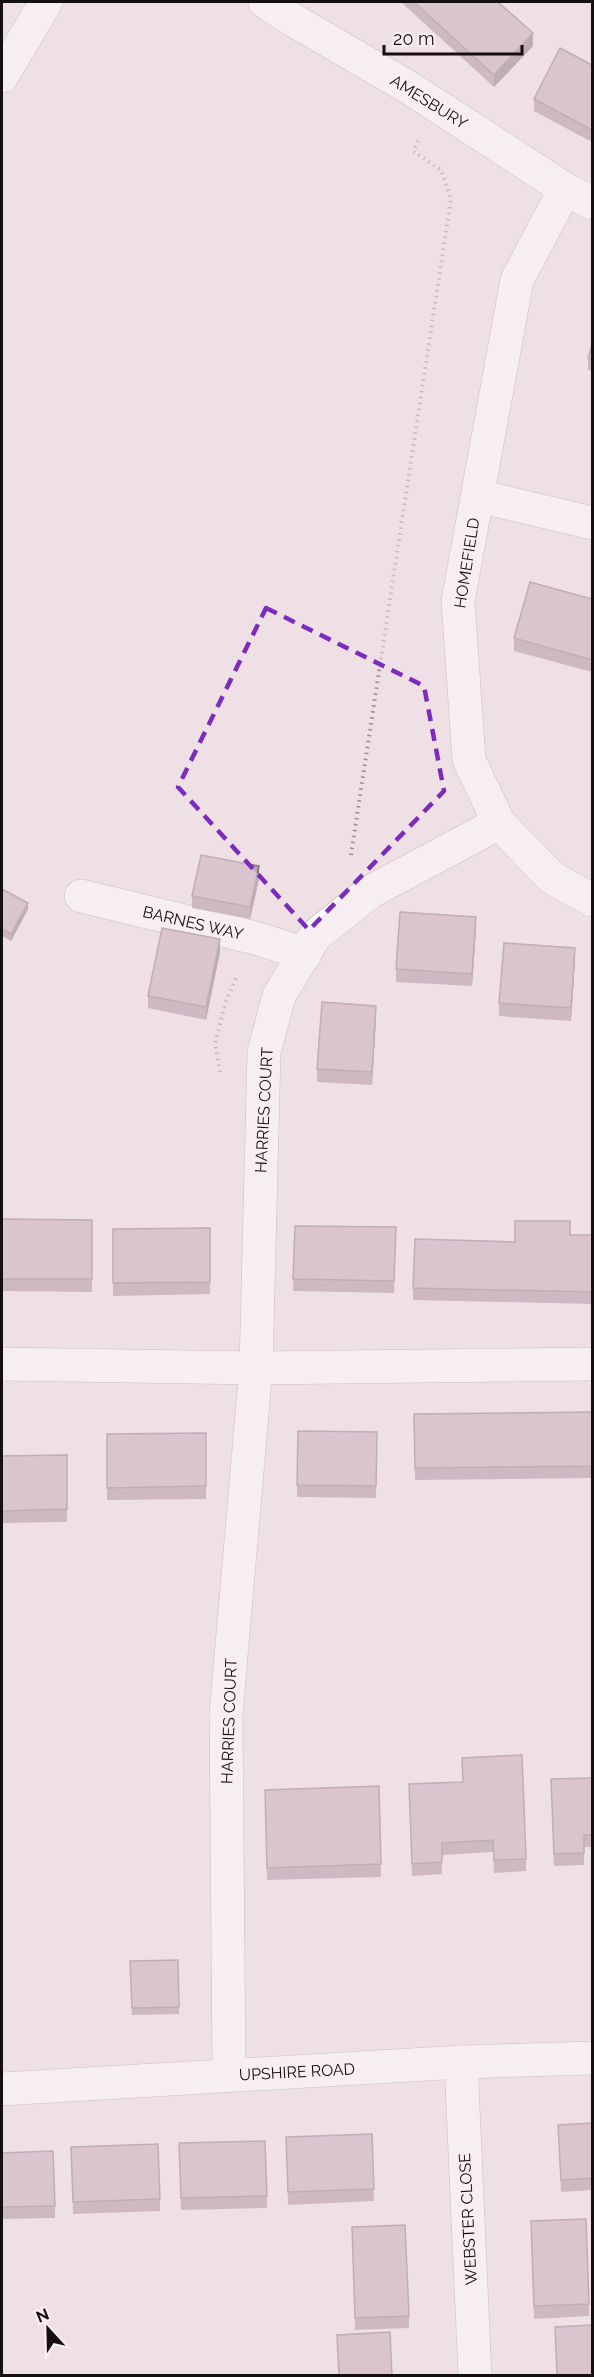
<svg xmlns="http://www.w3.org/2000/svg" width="594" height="2377" font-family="Raleway,sans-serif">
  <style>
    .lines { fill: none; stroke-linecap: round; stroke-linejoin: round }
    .minor-casing { stroke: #a3959b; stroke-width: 34 }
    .path { stroke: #9a8f93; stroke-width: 4; stroke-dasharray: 1.5 4.5; stroke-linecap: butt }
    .minor { stroke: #fff; stroke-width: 33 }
    .wall { fill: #a68b97 }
    .shaded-wall { fill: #87717b }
    .building { fill: #c1a2b0; stroke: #87717b; stroke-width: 1.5 }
    .marked { fill: none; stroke: #7b2cbf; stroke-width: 4.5; stroke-dasharray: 12 8; stroke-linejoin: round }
    .labels { text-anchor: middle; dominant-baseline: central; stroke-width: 5; stroke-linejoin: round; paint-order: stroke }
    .street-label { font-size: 16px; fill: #140f11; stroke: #fcedf4 }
  </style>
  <rect width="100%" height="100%" fill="#efe0e6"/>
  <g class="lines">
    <!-- minor casing -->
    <g class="minor-casing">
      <g id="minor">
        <polyline points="265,2 293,20 408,87 565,189 592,203"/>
        <polyline points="2,76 46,2"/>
        <polyline points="565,189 517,280 458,601 469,760 499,823 551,877 592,900"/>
        <polyline points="478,496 592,523"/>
        <polyline points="81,896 259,939 305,954"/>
        <polyline points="2,1364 256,1368 592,1364"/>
        <polyline points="461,2062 475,2376"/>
        <polyline points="229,2075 226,1714 256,1368 264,1052 279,996 315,936 370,892 499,823"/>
        <polyline points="2,2089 461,2062 592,2058"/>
      </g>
    </g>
    <!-- path -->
    <g class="path">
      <polyline points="351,855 451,199 441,170 413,151 418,141"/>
      <polyline points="220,1072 215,1043 226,1001 237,975"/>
    </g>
    <!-- minor -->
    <use href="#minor" class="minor"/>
  </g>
  <!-- wall -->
  <g class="wall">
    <polygon points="401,2 498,2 533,46 494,87"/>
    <polygon points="592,65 592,142 534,111 534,99"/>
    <polygon points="592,345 592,371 588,370 588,358"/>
    <polygon points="592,599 592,672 514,651 514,638"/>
    <polygon points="259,879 250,919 192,908 192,896"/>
    <polygon points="2,889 28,909 11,941 2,936"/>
    <polygon points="476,929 472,986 396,982 396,969"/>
    <polygon points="220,952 206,1020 148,1008 148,996"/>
    <polygon points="575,960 571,1021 499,1016 499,1003"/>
    <polygon points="376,1018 372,1085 317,1082 317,1069"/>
    <polygon points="2,1219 92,1220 92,1292 2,1291"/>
    <polygon points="295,1226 396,1227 394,1293 293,1291"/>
    <polygon points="210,1228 210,1294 113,1296 113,1229"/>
    <polygon points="592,1235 592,1304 413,1300 413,1288 515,1242"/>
    <polygon points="592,1412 592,1478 415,1480 414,1414"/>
    <polygon points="298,1431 377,1432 376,1498 297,1497"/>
    <polygon points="206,1433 206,1499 107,1500 107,1434"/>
    <polygon points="67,1455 67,1522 2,1523 2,1456"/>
    <polygon points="592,1778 592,1847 584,1847 584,1865 554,1866 551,1779"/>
    <polygon points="463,1782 526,1859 526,1871 494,1873 493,1852 442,1855 442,1874 412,1876 409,1784"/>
    <polygon points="379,1786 381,1877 267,1880 265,1790"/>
    <polygon points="178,1960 179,2014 132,2015 130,1961"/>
    <polygon points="592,2123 592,2190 561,2192 558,2125"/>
    <polygon points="372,2134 374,2201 288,2205 286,2137"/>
    <polygon points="179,2143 267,2196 267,2208 181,2210"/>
    <polygon points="71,2147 160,2199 160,2211 73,2214"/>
    <polygon points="2,2153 55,2206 55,2218 2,2219"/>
    <polygon points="352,2227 409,2316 409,2328 355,2330"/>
    <polygon points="531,2233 589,2304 589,2316 534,2319"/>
  </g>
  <!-- shaded-wall -->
  <g class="shaded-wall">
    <polygon points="533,33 533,46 494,87 494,75"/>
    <polygon points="259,866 259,879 250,919 250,907"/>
    <polygon points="28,903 28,909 11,941 11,934"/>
    <polygon points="476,917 476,929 472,986 472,974"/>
    <polygon points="220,939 220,952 206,1020 206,1007"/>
    <polygon points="575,948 575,960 571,1021 571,1008"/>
    <polygon points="376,1006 376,1018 372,1085 372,1072"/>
  </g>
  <!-- building -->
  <g class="building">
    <polygon points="414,2 498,2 533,33 494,75"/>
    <polygon points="560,48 592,65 592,130 534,99"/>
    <polygon points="592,345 592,359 588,358"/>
    <polygon points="530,582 592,599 592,660 514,638"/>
    <polygon points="201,855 259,866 250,907 192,896"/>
    <polygon points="2,889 28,903 11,934 2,929"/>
    <polygon points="400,912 476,917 472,974 396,969"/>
    <polygon points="162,928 220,939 206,1007 148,996"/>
    <polygon points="504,943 575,948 571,1008 499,1003"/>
    <polygon points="322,1002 376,1006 372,1072 317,1069"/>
    <polygon points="2,1219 92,1220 92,1279 2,1279"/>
    <polygon points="515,1221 570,1221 570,1235 592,1235 592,1292 413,1288 415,1239 515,1242"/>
    <polygon points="295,1226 396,1227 394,1281 293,1279"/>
    <polygon points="210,1228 210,1282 113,1283 113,1229"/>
    <polygon points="592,1412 592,1466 415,1468 414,1414"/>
    <polygon points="298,1431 377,1432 376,1486 297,1485"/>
    <polygon points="206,1433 206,1486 107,1488 107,1434"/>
    <polygon points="67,1455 67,1509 2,1511 2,1456"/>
    <polygon points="522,1755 526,1859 494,1860 493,1840 442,1843 442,1862 412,1864 409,1784 463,1782 462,1758"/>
    <polygon points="592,1778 592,1835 584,1835 584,1853 554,1854 551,1779"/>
    <polygon points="379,1786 381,1864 267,1868 265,1790"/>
    <polygon points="178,1960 179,2007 132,2008 130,1961"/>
    <polygon points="592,2123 592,2178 561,2180 558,2125"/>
    <polygon points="372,2134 374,2189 288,2192 286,2137"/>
    <polygon points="265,2141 267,2196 181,2198 179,2143"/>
    <polygon points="158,2144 160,2199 73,2202 71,2147"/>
    <polygon points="53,2151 55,2206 2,2207 2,2153"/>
    <polygon points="586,2219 589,2304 534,2306 531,2221"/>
    <polygon points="405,2225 409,2316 355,2318 352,2227"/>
    <polygon points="592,2325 592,2376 557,2376 555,2327"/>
    <polygon points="390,2332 392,2376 339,2376 337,2335"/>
  </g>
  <!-- marked area -->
  <path d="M0 0H594V2377H0ZM266,608L424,686L444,791L309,930L178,787Z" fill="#efe0e6" fill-opacity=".55" fill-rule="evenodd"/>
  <path class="marked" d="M266,608L424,686L444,791L309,930L178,787Z"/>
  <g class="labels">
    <!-- street labels -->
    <g class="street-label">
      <text transform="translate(429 102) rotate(32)">AMESBURY</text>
      <text transform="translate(467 563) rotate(-81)">HOMEFIELD</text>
      <text transform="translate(193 923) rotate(13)">BARNES WAY</text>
      <text transform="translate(264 1110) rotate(-87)">HARRIES COURT</text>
      <text transform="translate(229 1721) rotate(-88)">HARRIES COURT</text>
      <text transform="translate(297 2072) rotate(-3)">UPSHIRE ROAD</text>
      <text transform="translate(468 2219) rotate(-93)">WEBSTER CLOSE</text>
    </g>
  </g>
  <!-- border -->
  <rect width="594" height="2377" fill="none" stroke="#140f11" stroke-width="6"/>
  <!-- north arrow -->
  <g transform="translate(48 2329) rotate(338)" stroke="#fcedf4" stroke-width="4.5" paint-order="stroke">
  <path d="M0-4.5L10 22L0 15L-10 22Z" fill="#140f11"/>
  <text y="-9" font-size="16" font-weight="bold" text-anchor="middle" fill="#140f11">N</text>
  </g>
  <!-- scale -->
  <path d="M384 45v9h138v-9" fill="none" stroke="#140f11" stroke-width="3"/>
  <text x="393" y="45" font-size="18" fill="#140f11" stroke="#fcedf4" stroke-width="4.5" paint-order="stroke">20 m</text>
</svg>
